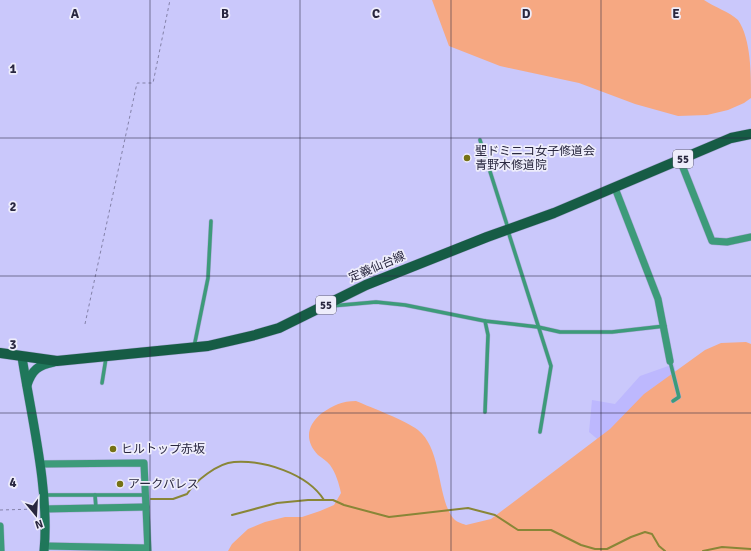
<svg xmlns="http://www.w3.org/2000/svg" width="751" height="551" font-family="Signika,'Noto Sans JP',sans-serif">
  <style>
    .built { fill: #bdb8fe }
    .green { fill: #f6a882 }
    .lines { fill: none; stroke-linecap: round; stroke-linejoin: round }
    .stream { stroke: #898637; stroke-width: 2 }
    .lane-casing { stroke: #aaa8d5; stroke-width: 4.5 }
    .street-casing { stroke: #aaa8d5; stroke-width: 8 }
    .secondary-casing { stroke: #aaa8d5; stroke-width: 10 }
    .primary-casing { stroke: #aaa8d5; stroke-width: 11 }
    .path { stroke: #8381a8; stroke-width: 1; stroke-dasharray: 3 3; stroke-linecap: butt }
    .lane { stroke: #3d9b7a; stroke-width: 3.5 }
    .street { stroke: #3d9b7a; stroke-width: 7 }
    .secondary { stroke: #1f775a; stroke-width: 9 }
    .primary { stroke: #165c45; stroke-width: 10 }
    .grid { fill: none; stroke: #29273f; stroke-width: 1; stroke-opacity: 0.55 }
    .poi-dot { fill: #767215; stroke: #eeedfb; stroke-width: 1.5 }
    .labels { text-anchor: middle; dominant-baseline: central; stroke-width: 3.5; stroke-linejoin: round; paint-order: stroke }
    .shield { fill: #eeedfb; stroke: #646277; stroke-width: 1 }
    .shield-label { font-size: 11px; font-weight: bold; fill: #29273f }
    .poi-label { font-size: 12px; fill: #29273f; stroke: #eeedfb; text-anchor: start }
    .street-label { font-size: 12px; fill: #29273f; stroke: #eeedfb }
    .grid-label { font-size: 13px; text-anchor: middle; font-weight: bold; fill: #29273f; stroke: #eeedfb; stroke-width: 3.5; stroke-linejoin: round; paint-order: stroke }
  </style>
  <rect width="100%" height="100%" fill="#cac8fb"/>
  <!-- built -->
  <polygon class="built" points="674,364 683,408 613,452 589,432 592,400 615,404 640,376"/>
  <!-- green -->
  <g class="green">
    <path d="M432,0H704C714,7 730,12 738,20C751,39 751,73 751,98L744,103L728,110L707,115L678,116L635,104L579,83L500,66L449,46Z"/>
    <path d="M746,342L751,344V551H228L232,544L248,529L265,522L285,517H302L320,511L334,505L341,493C339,484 336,473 330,465C327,461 322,458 318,455C304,440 307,425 322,413C334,405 342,401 356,401C372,408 405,420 418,430C442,449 437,497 453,518C456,522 461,523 466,525L491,519L610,429L644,394L705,350L721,343Z"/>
  </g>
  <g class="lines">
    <!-- stream -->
    <g class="stream">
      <path d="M151,499H173L187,494C195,481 218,463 234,462C263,460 307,473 324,500"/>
      <polyline points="232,515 277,503 308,500 333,500 344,505 389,517 468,508 495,515 518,530 551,530 581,545 595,549 607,549 631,537 645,532 652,534 659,546 665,551"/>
      <polyline points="703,551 722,547 751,549"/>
    </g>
    <!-- lane casing -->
    <g class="lane-casing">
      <g id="lane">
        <polyline points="480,140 508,228"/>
        <polyline points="508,231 551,366 540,432"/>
        <polyline points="331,306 376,302 405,305 485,321 488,335 485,412"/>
        <polyline points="485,321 538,327 560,332 612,332 665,326"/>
        <polyline points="194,347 208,278 211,221"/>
        <polyline points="670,361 679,397 673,401"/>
        <polyline points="102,383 106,358"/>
        <polyline points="45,495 146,495"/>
        <polyline points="95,495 96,508"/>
      </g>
    </g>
    <!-- street casing -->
    <g class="street-casing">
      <g id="street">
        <polyline points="680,160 712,241 727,242 751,237"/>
        <polyline points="615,188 658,299 670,361"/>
        <polyline points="40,464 144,463 148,551"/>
        <polyline points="44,509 146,507"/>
        <polyline points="0,526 1,551"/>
        <polyline points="45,546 147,548"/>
      </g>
    </g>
    <!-- secondary casing -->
    <g class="secondary-casing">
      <g id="secondary">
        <path d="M22,357C31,416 50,491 44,551"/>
        <path d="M27,385C32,370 38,365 54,362"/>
      </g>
    </g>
    <!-- primary casing -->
    <g class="primary-casing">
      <polyline id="primary" points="0,353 57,361 208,346 255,335 279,328 366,285 487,237 554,213 731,138 751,134"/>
    </g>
    <!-- path -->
    <g class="path">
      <polyline points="85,324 137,83 153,83 170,0"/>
      <polyline points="0,510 37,509"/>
    </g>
    <!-- lane -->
    <use href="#lane" class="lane"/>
    <!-- street -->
    <use href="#street" class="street"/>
    <!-- secondary -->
    <use href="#secondary" class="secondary"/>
    <!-- primary -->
    <use href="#primary" class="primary"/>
  </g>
  <!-- grid -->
  <path class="grid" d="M150,0V551M300,0V551M451,0V551M601,0V551M0,138H751M0,276H751M0,413H751"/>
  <!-- markers -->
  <g class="poi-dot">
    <circle cx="467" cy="158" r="4"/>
    <circle cx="113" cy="449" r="4"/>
    <circle cx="120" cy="484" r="4"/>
  </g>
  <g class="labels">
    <!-- shield labels -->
    <g class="shield">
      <rect x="673" y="150" width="20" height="18" rx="3"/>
      <rect x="316" y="296" width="20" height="18" rx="3"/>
    </g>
    <g class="shield-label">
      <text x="683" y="159">55</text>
      <text x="326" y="305">55</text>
    </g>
    <!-- poi labels -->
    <g class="poi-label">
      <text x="475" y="151">聖ドミニコ女子修道会<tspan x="475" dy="14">青野木修道院</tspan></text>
      <text x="121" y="449">ヒルトップ赤坂</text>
      <text x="128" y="484">アークパレス</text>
    </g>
    <!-- street labels -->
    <g class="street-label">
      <text transform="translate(377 267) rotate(-23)">定義仙台線</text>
    </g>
  </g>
  <g class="grid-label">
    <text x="75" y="18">A</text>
    <text x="225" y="18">B</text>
    <text x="376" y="18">C</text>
    <text x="526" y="18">D</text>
    <text x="676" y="18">E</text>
    <text x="13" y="73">1</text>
    <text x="13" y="211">2</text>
    <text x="13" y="349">3</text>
    <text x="13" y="487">4</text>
  </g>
  <!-- north arrow -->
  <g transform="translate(36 515) rotate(162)" stroke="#eeedfb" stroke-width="3" paint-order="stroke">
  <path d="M0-3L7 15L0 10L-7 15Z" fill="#29273f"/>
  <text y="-6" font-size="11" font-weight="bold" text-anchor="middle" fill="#29273f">N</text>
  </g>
</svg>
